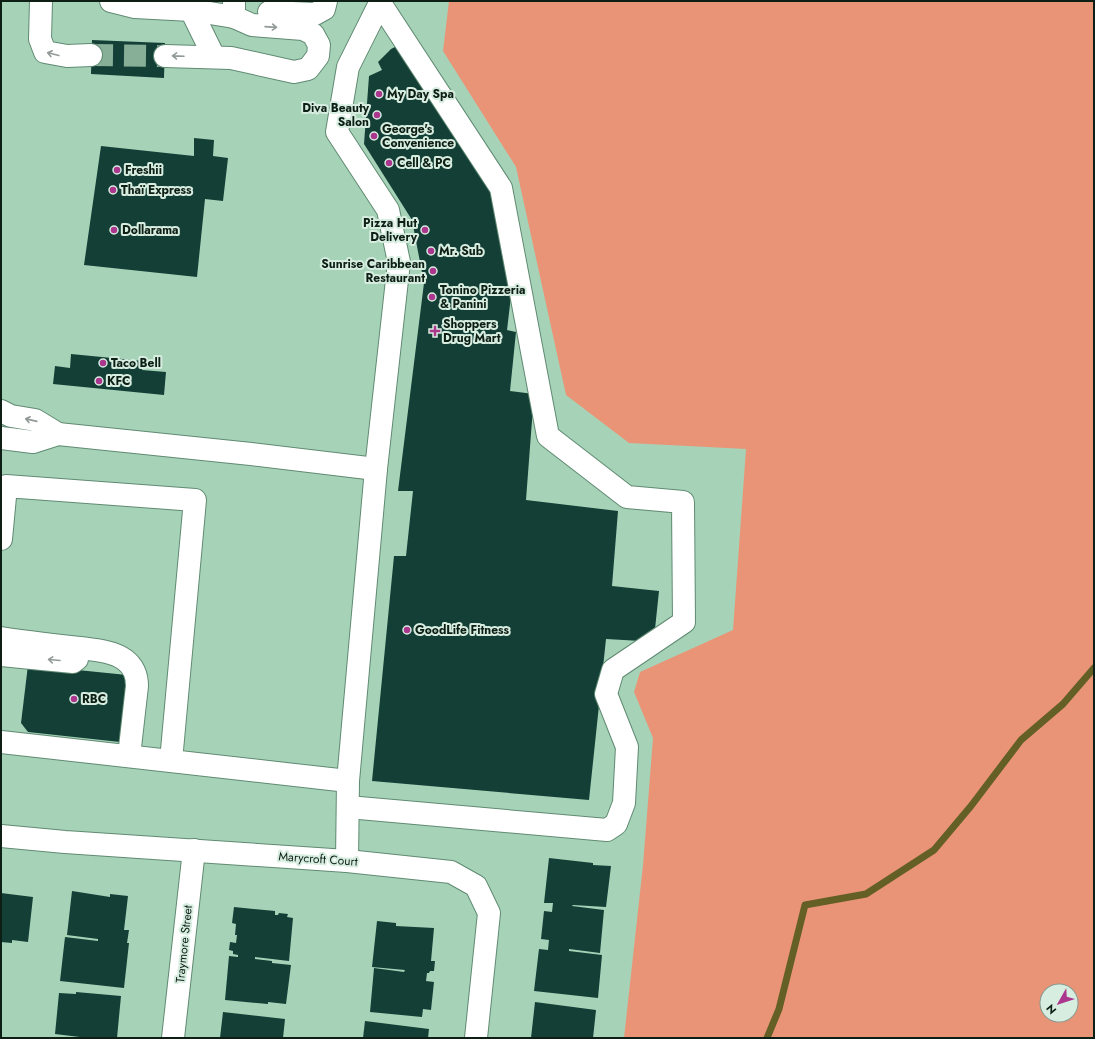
<svg xmlns="http://www.w3.org/2000/svg" width="1095" height="1039" font-family="Jost,sans-serif">
  <style>
    .green { fill: #ea9477; fill-rule: evenodd }
    .lines { fill: none; stroke-linecap: round; stroke-linejoin: round }
    .stream { stroke: #645f25; stroke-width: 7 }
    .building { fill: #143f37 }
    .minor-tunnel { stroke: #87af97; stroke-width: 22; stroke-dasharray: 22 11; stroke-linecap: butt }
    .minor-casing { stroke: #608a72; stroke-width: 24 }
    .minor { stroke: #fff; stroke-width: 22 }
    .oneway { stroke: #929a96 }
    .poi-dot { fill: #ab368e; stroke: #d7ede0; stroke-width: 1.5 }
    .labels { text-anchor: middle; dominant-baseline: central; stroke-width: 4; stroke-linejoin: round; paint-order: stroke }
    .poi-label { font-size: 12px; font-weight: bold; fill: #0d1e15; stroke: #d7ede0; text-anchor: start }
    .street-label { font-size: 12px; fill: #0d1e15; stroke: #d7ede0 }
  </style>
  <rect width="100%" height="100%" fill="#a6d3b8"/>
  <!-- green -->
  <path class="green" d="M449,1H1094V1038H624L643,865L653,738L634,692L640,672L733,630L746,449L629,443L566,395L516,167L443,51ZM1047,991H1071V1015H1047Z"/>
  <g class="lines">
    <!-- stream -->
    <polyline class="stream" points="767,1038 779,1009 805,905 866,894 934,850 971,806 1021,740 1063,704 1094,668"/>
  </g>
  <!-- building -->
  <g class="building">
    <polygon points="92,40 165,43 164,78 91,74"/>
    <polygon points="401,44 494,189 513,279 507,330 516,332 510,391 534,394 526,500 618,511 612,586 659,591 655,629 641,641 606,639 589,800 372,781 394,556 406,556 413,491 398,491 424,283 412,220 364,144 369,76 382,70 378,62 391,49"/>
    <polygon points="194,138 214,140 213,156 228,158 223,201 205,199 197,277 84,265 101,146 194,156"/>
    <polygon points="71,354 143,361 142,370 166,372 164,395 53,384 55,366 70,368"/>
    <polygon points="28,665 127,675 120,742 28,732 21,723"/>
    <polygon points="549,858 593,863 593,865 611,866 606,907 573,905 572,906 604,910 600,953 569,949 569,951 602,955 598,998 534,991 539,949 548,950 549,940 541,939 544,911 552,912 553,903 544,903"/>
    <polygon points="72,891 110,897 110,894 128,896 124,930 129,930 127,943 129,943 124,988 60,981 65,937 98,941 98,939 67,935"/>
    <polygon points="1,893 33,897 28,942 12,940 12,943 1,942"/>
    <polygon points="234,907 275,911 275,915 278,915 279,913 288,914 287,917 293,918 289,961 255,957 255,959 272,961 272,963 291,965 286,1004 268,1002 268,1004 225,1000 229,956 238,957 238,955 233,954 233,951 229,950 230,942 236,943 237,935 235,935 236,924 232,923"/>
    <polygon points="377,921 396,923 396,926 434,928 431,961 435,961 434,971 430,971 429,973 427,973 426,981 434,982 431,1010 423,1009 422,1017 370,1012 374,968 404,972 405,970 372,967"/>
    <polygon points="76,992 121,996 117,1038 88,1038 55,1034 59,993 76,994"/>
    <polygon points="535,1002 596,1010 593,1038 531,1038"/>
    <polygon points="223,1012 285,1019 283,1038 220,1038"/>
    <polygon points="365,1021 429,1029 428,1038 363,1038"/>
  </g>
  <g class="lines">
    <!-- minor-tunnel -->
    <polyline class="minor-tunnel" points="91,55 165,56"/>
    <!-- minor casing -->
    <g class="minor-casing">
      <g id="minor">
        <polyline points="41,1 40,39 45,52 67,56 91,55"/>
        <polyline points="111,1 135,7 191,10 234,17 234,1"/>
        <polyline points="191,10 214,57"/>
        <polyline points="269,12 315,14 324,9 326,1"/>
        <polyline points="165,56 231,58 294,72 308,69 318,56 319,45 313,34 303,29 252,25 234,17"/>
        <polyline points="1,411 11,416 35,420 58,434"/>
        <polyline points="1,438 33,442 58,434 251,454 376,469 348,781 347,861"/>
        <polyline points="376,469 399,262 388,210 337,132 348,67 381,1"/>
        <polyline points="1,539 6,486 195,500 171,761"/>
        <path d="M1,638C27,642 54,645 80,648C95,650 113,651 125,660C134,667 137,675 137,686L129,756"/>
        <polyline points="1,655 73,662 77,659"/>
        <polyline points="1,742 348,781"/>
        <polyline points="348,807 607,830 616,824 624,803 627,747 606,694 613,670 684,622 683,502 627,497 548,436 501,188 380,3"/>
        <polyline points="1,836 65,842 347,861 451,872 476,886 489,913 476,1038"/>
        <polyline points="173,1038 194,850"/>
      </g>
    </g>
    <!-- minor -->
    <use href="#minor" class="minor"/>
  </g>
  <!-- one-way arrows -->
  <defs><path id="oneway-shaft" d="M-6 0H5M1.5-3L5.5 0L1.5 3" fill="none" stroke-width="1.6" stroke-linecap="round" stroke-linejoin="round"/></defs>
  <g class="oneway">
    <use href="#oneway-shaft" transform="translate(271 27) rotate(4)"/>
    <use href="#oneway-shaft" transform="translate(53 54) rotate(-166)"/>
    <use href="#oneway-shaft" transform="translate(178 56) rotate(-178)"/>
    <use href="#oneway-shaft" transform="translate(31 420) rotate(-167)"/>
    <use href="#oneway-shaft" transform="translate(54 660) rotate(-175)"/>
  </g>
  <!-- markers -->
  <g class="poi-dot">
    <circle cx="379" cy="94" r="4"/>
    <circle cx="377" cy="115" r="4"/>
    <circle cx="374" cy="136" r="4"/>
    <circle cx="389" cy="163" r="4"/>
    <circle cx="117" cy="170" r="4"/>
    <circle cx="113" cy="190" r="4"/>
    <circle cx="114" cy="230" r="4"/>
    <circle cx="425" cy="230" r="4"/>
    <circle cx="431" cy="251" r="4"/>
    <circle cx="433" cy="271" r="4"/>
    <circle cx="432" cy="297" r="4"/>
    <path d="M433 325h4v4h4v4h-4v4h-4v-4h-4v-4h4z"/>
    <circle cx="103" cy="363" r="4"/>
    <circle cx="99" cy="381" r="4"/>
    <circle cx="407" cy="630" r="4"/>
    <circle cx="74" cy="699" r="4"/>
  </g>
  <g class="labels">
    <!-- poi labels -->
    <g class="poi-label">
      <text x="387" y="94">My Day Spa</text>
      <text x="369" y="108" text-anchor="end">Diva Beauty<tspan x="369" dy="14">Salon</tspan></text>
      <text x="382" y="129">George's<tspan x="382" dy="14">Convenience</tspan></text>
      <text x="397" y="163">Cell &amp; PC</text>
      <text x="125" y="170">Freshii</text>
      <text x="121" y="190">Thaï Express</text>
      <text x="417" y="223" text-anchor="end">Pizza Hut<tspan x="417" dy="14">Delivery</tspan></text>
      <text x="122" y="230">Dollarama</text>
      <text x="439" y="251">Mr. Sub</text>
      <text x="425" y="264" text-anchor="end">Sunrise Caribbean<tspan x="425" dy="14">Restaurant</tspan></text>
      <text x="440" y="290">Tonino Pizzeria<tspan x="440" dy="14">&amp; Panini</tspan></text>
      <text x="443" y="324">Shoppers<tspan x="443" dy="14">Drug Mart</tspan></text>
      <text x="111" y="363">Taco Bell</text>
      <text x="107" y="381">KFC</text>
      <text x="415" y="630">GoodLife Fitness</text>
      <text x="82" y="699">RBC</text>
    </g>
    <!-- street labels -->
    <g class="street-label">
      <text transform="translate(318 859) rotate(4)">Marycroft Court</text>
      <text transform="translate(184 944) rotate(-84)">Traymore Street</text>
    </g>
  </g>
  <!-- border -->
  <rect width="1095" height="1039" fill="none" stroke="#0d1e15" stroke-width="4"/>
  <!-- north arrow -->
  <g transform="translate(1059 1003) rotate(231)"><circle r="19" fill="#d7ede0" stroke="#869a8f"/>
  <path d="M0-3L7 15L0 10L-7 15Z" fill="#ab368e"/>
  <text y="-6" font-size="11" font-weight="bold" text-anchor="middle" fill="#0d1e15">N</text>
  </g>
</svg>
